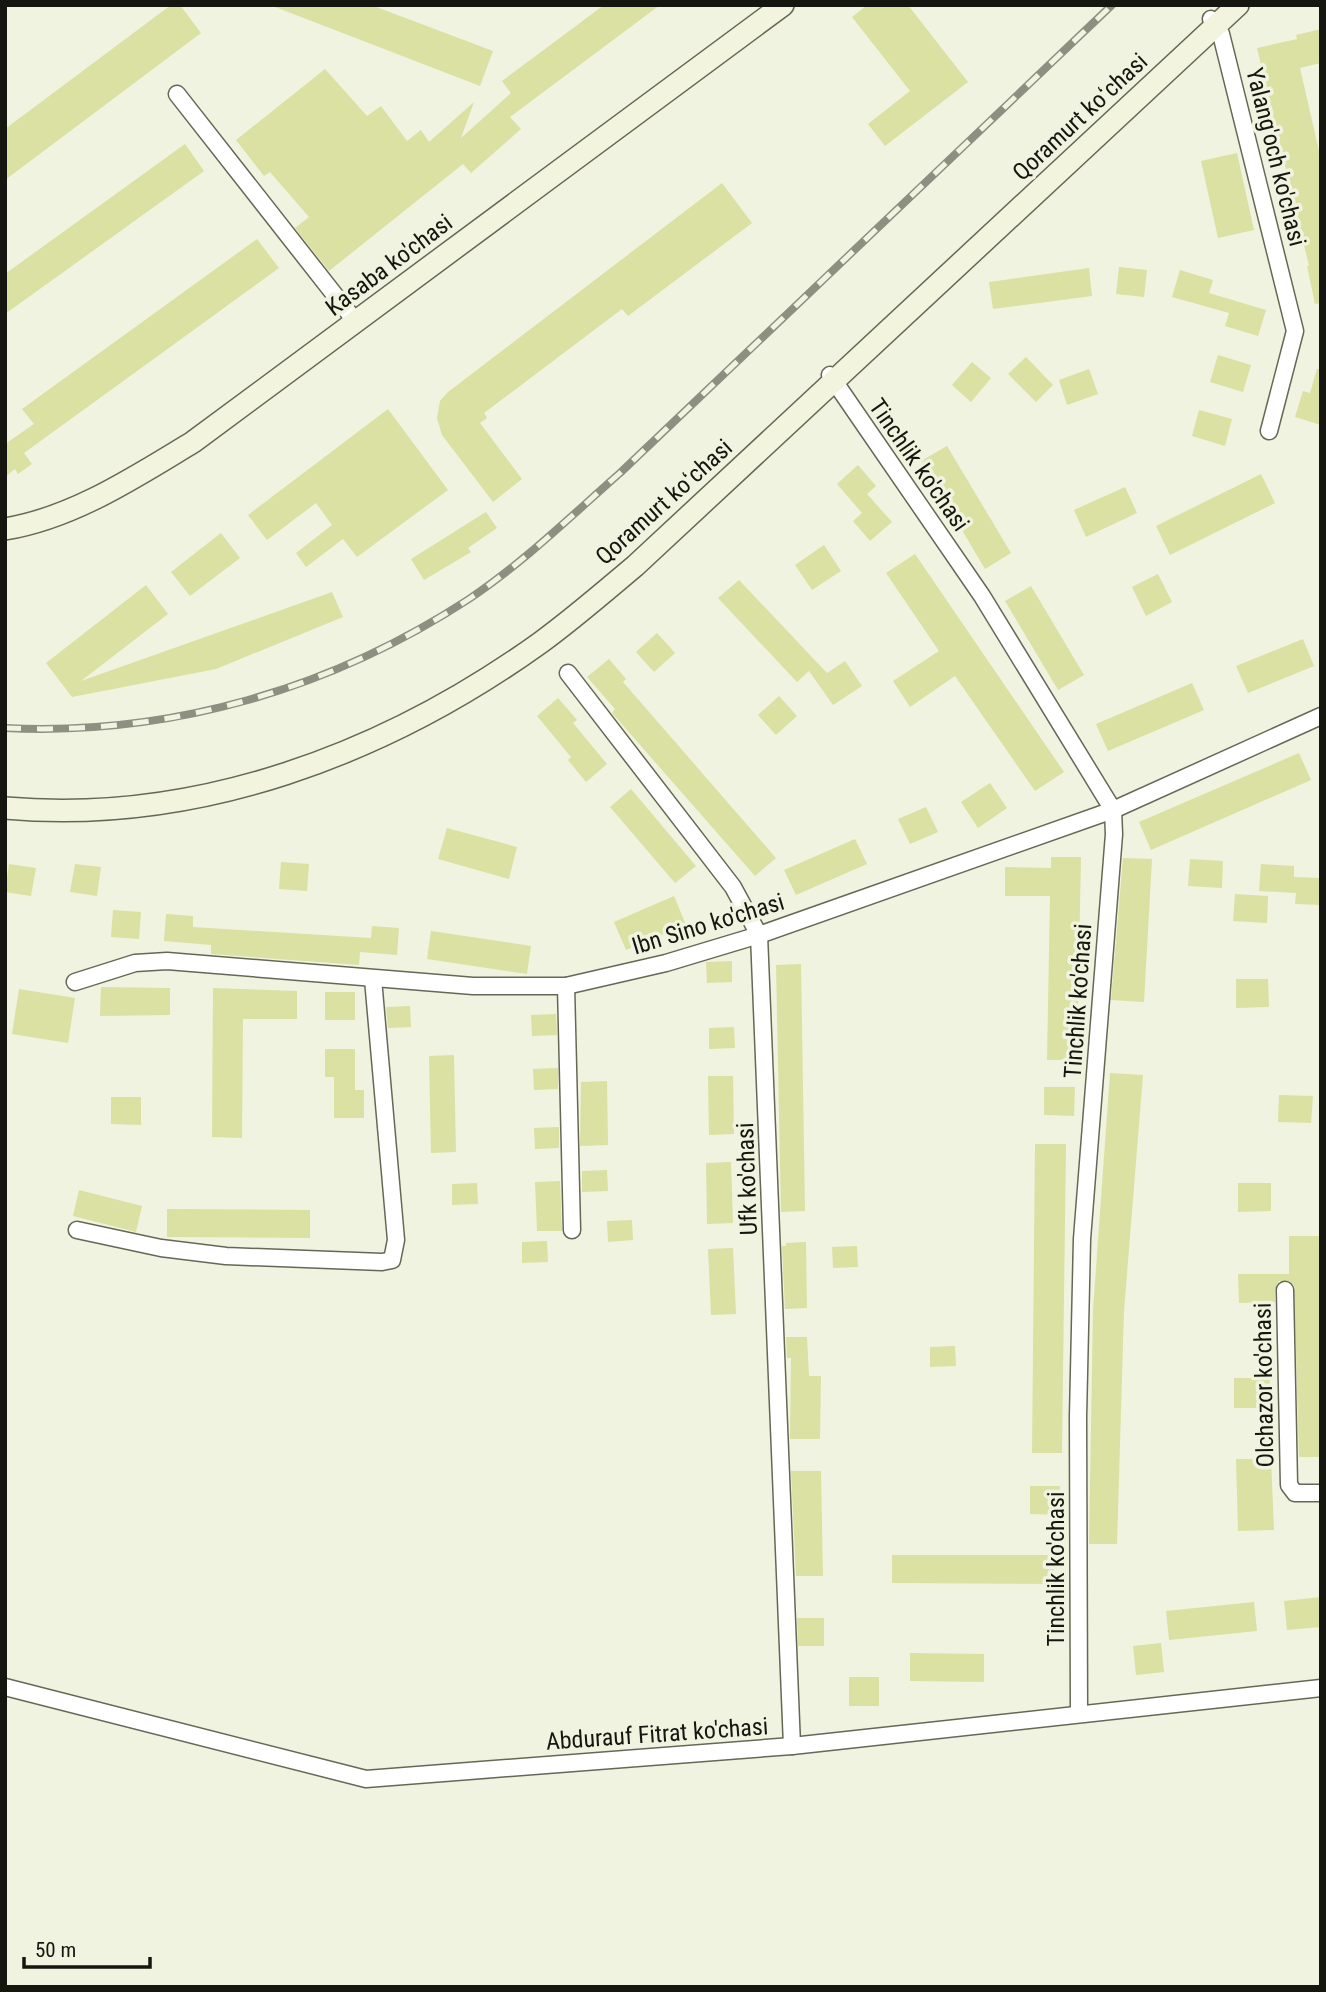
<svg xmlns="http://www.w3.org/2000/svg" width="1326" height="1992" font-family="'Roboto Condensed',sans-serif">
  <style>
    .building { fill: #dae1a3 }
    .lines { fill: none; stroke-linecap: round; stroke-linejoin: round }
    .street-casing { stroke: #656856; stroke-width: 19 }
    .secondary-casing { stroke: #656856; stroke-width: 24 }
    .street { stroke: #fff; stroke-width: 16 }
    .secondary { stroke: #f2f4de; stroke-width: 21 }
    .rail-casing { stroke: #8d9081; stroke-width: 8 }
    .rail { stroke: #f0f3df; stroke-width: 5; stroke-dasharray: 16; stroke-linecap: butt }
    .labels { text-anchor: middle; dominant-baseline: central; stroke-width: 7; stroke-linejoin: round; paint-order: stroke }
    .street-label { font-size: 24px; fill: #15160f; stroke: #f0f3df }
  </style>
  <rect width="100%" height="100%" fill="#f0f3df"/>
  <!-- building -->
  <g class="building">
    <polygon points="171,5 180,5 201,33 5,180 5,129"/>
    <polygon points="270,5 371,5 493,51 480,86"/>
    <polygon points="604,5 660,5 510,117 521,129 471,173 463,164 329,271 295,228 309,217 270,172 264,176 236,140 325,69 367,116 381,106 407,141 421,130 429,142 474,102 461,138 511,93 502,81"/>
    <polygon points="867,5 908,5 968,82 885,146 868,124 910,91 852,17"/>
    <polygon points="1321,29 1321,63 1300,68 1321,160 1321,303 1315,304 1307,266 1309,266 1257,48 1297,39 1296,35"/>
    <polygon points="185,144 204,171 5,314 5,274"/>
    <polygon points="1237,153 1254,230 1218,238 1201,161"/>
    <polygon points="722,183 752,223 628,316 622,309 484,413 487,418 480,423 522,479 493,502 442,435 437,418 440,401 448,392"/>
    <polygon points="257,239 279,268 24,453 32,464 18,474 15,469 5,477 5,444 34,424 22,409"/>
    <polygon points="1119,267 1147,270 1144,297 1116,294"/>
    <polygon points="1089,268 1092,296 993,309 989,282"/>
    <polygon points="1180,270 1213,280 1209,293 1266,310 1258,336 1225,326 1229,313 1172,297"/>
    <polygon points="1218,355 1251,365 1243,392 1210,382"/>
    <polygon points="1026,357 1053,385 1036,402 1008,374"/>
    <polygon points="972,362 991,378 971,402 952,385"/>
    <polygon points="1089,369 1098,394 1067,405 1059,380"/>
    <polygon points="1317,369 1321,369 1321,425 1295,417 1303,391 1310,393"/>
    <polygon points="388,409 448,490 357,557 343,539 306,567 296,553 332,525 316,503 267,540 248,515"/>
    <polygon points="1199,410 1232,419 1225,446 1192,436"/>
    <polygon points="947,446 1011,553 985,569 921,461"/>
    <polygon points="858,465 876,486 867,494 892,522 870,541 853,521 862,513 837,484"/>
    <polygon points="1261,474 1275,503 1170,555 1156,526"/>
    <polygon points="1125,487 1137,513 1086,537 1074,510"/>
    <polygon points="486,512 497,528 468,548 471,552 424,580 411,559"/>
    <polygon points="221,533 240,558 190,596 171,572"/>
    <polygon points="824,545 841,571 812,590 795,565"/>
    <polygon points="915,554 1064,772 1035,791 955,676 910,707 893,681 939,651 886,573"/>
    <polygon points="1158,574 1172,602 1146,616 1132,587"/>
    <polygon points="739,580 827,673 845,661 862,686 833,705 809,671 797,682 718,598"/>
    <polygon points="146,585 168,614 81,681 332,592 343,617 216,669 72,697 46,663"/>
    <polygon points="1031,586 1084,675 1058,690 1005,601"/>
    <polygon points="657,633 675,653 654,672 636,652"/>
    <polygon points="1303,639 1314,666 1248,693 1236,666"/>
    <polygon points="609,659 626,679 623,682 776,858 755,876 612,713 615,709 587,677"/>
    <polygon points="1192,683 1204,710 1108,751 1096,724"/>
    <polygon points="779,696 797,716 776,735 758,715"/>
    <polygon points="558,698 577,720 573,723 607,764 586,782 568,760 571,757 537,716"/>
    <polygon points="1299,753 1311,780 1151,850 1139,822"/>
    <polygon points="990,783 1007,808 978,828 961,802"/>
    <polygon points="631,789 696,866 675,883 610,807"/>
    <polygon points="926,807 938,832 910,844 898,819"/>
    <polygon points="447,828 517,847 509,879 438,859"/>
    <polygon points="855,839 867,864 796,895 784,870"/>
    <polygon points="1051,857 1081,857 1077,1060 1047,1060 1050,896 1005,896 1005,867 1051,868"/>
    <polygon points="1123,858 1152,859 1144,1002 1111,1000"/>
    <polygon points="1190,859 1223,861 1222,888 1188,886"/>
    <polygon points="281,862 309,864 307,891 279,889"/>
    <polygon points="9,864 36,868 31,896 5,892"/>
    <polygon points="75,864 101,867 97,896 70,892"/>
    <polygon points="1261,864 1294,866 1294,877 1321,878 1321,905 1295,904 1296,893 1259,891"/>
    <polygon points="1235,894 1268,896 1267,923 1233,921"/>
    <polygon points="674,896 686,925 626,950 614,922"/>
    <polygon points="113,910 141,912 139,939 111,937"/>
    <polygon points="166,914 193,916 193,927 371,938 372,926 399,928 397,955 360,952 359,965 211,954 211,945 164,941"/>
    <polygon points="431,931 531,946 527,974 427,959"/>
    <polygon points="732,961 732,982 707,983 706,962"/>
    <polygon points="801,964 805,1211 781,1212 776,965"/>
    <polygon points="1236,979 1268,979 1269,1007 1236,1008"/>
    <polygon points="101,987 170,988 170,1015 100,1016"/>
    <polygon points="213,988 297,991 297,1019 243,1019 242,1138 212,1137"/>
    <polygon points="19,989 75,998 68,1043 12,1034"/>
    <rect x="325" y="992" width="30" height="28"/>
    <polygon points="410,1006 411,1027 388,1028 386,1007"/>
    <polygon points="556,1014 557,1035 532,1036 531,1015"/>
    <polygon points="734,1027 735,1048 709,1049 709,1028"/>
    <polygon points="325,1049 355,1049 355,1090 364,1090 364,1118 334,1118 334,1077 325,1077"/>
    <polygon points="454,1055 456,1152 431,1153 429,1056"/>
    <polygon points="558,1068 558,1089 534,1090 533,1069"/>
    <polygon points="1110,1073 1143,1075 1124,1311 1117,1544 1089,1544 1093,1310"/>
    <polygon points="708,1076 733,1076 734,1134 709,1135"/>
    <polygon points="607,1081 608,1145 580,1146 581,1082"/>
    <polygon points="1044,1087 1075,1087 1074,1116 1044,1115"/>
    <polygon points="1279,1095 1313,1096 1311,1123 1278,1122"/>
    <polygon points="111,1097 141,1097 141,1125 111,1124"/>
    <polygon points="559,1127 559,1148 535,1149 534,1128"/>
    <polygon points="1035,1144 1066,1144 1062,1453 1032,1453"/>
    <polygon points="731,1162 733,1223 707,1224 706,1163"/>
    <polygon points="607,1170 608,1191 582,1192 582,1171"/>
    <polygon points="560,1181 562,1231 537,1231 535,1182"/>
    <polygon points="477,1183 478,1204 452,1205 452,1184"/>
    <polygon points="1238,1183 1271,1183 1271,1211 1238,1212"/>
    <polygon points="79,1190 142,1206 136,1232 73,1216"/>
    <polygon points="167,1209 310,1210 310,1238 167,1237"/>
    <polygon points="632,1220 633,1240 608,1242 607,1221"/>
    <polygon points="1289,1236 1321,1236 1319,1457 1299,1457 1294,1285 1289,1281 1279,1281 1275,1290 1275,1302 1239,1303 1238,1274 1289,1274"/>
    <polygon points="547,1241 548,1262 522,1263 522,1242"/>
    <polygon points="806,1242 807,1308 785,1309 782,1246 786,1246 786,1243"/>
    <polygon points="857,1246 858,1267 833,1268 832,1247"/>
    <polygon points="733,1248 736,1314 711,1315 708,1249"/>
    <polygon points="786,1337 807,1337 809,1376 821,1376 820,1439 790,1439 791,1358 787,1358"/>
    <polygon points="955,1346 956,1366 930,1367 930,1347"/>
    <rect x="1234" y="1378" width="36" height="30"/>
    <polygon points="1236,1459 1271,1459 1274,1530 1238,1531"/>
    <polygon points="791,1471 821,1471 823,1576 796,1576"/>
    <polygon points="1030,1486 1060,1486 1060,1515 1030,1514"/>
    <polygon points="892,1555 1054,1555 1054,1584 892,1583"/>
    <polygon points="1321,1597 1321,1627 1287,1630 1284,1601"/>
    <polygon points="1254,1602 1257,1631 1169,1640 1166,1611"/>
    <polygon points="797,1618 824,1618 824,1646 798,1646"/>
    <polygon points="1161,1643 1164,1672 1136,1675 1133,1646"/>
    <polygon points="910,1653 984,1654 984,1682 910,1681"/>
    <rect x="849" y="1677" width="30" height="29"/>
  </g>
  <g class="lines">
    <!-- street casing -->
    <g class="street-casing">
      <g id="street">
        <polyline points="1211,19 1221,34 1295,331 1269,431"/>
        <polyline points="177,94 356,322"/>
        <polyline points="830,375 982,596 1113,810 1114,834 1082,1239 1078,1417 1079,1714"/>
        <polyline points="568,673 733,887 759,935 792,1746"/>
        <polyline points="75,982 135,963 167,961 473,986 566,986 666,963 759,935 1113,810 1321,716"/>
        <polyline points="566,986 572,1230"/>
        <polyline points="77,1230 161,1248 226,1256 382,1262 392,1260 396,1240 373,979"/>
        <polyline points="1285,1290 1289,1485 1295,1493 1321,1493"/>
        <polyline points="5,1687 366,1779 792,1746 1321,1688"/>
      </g>
    </g>
    <!-- secondary casing -->
    <g class="secondary-casing">
      <g id="secondary">
        <path d="M5,529C73,518 135,477 193,442L783,5"/>
        <path d="M5,808C197,825 385,754 540,643C573,619 604,592 635,566L1238,5"/>
      </g>
    </g>
    <!-- street -->
    <use href="#street" class="street"/>
    <!-- secondary -->
    <use href="#secondary" class="secondary"/>
    <!-- rail casing -->
    <g class="rail-casing">
      <path id="rail" d="M5,728C170,736 331,689 469,599C523,563 571,516 620,473L1112,5"/>
    </g>
    <!-- rail -->
    <use href="#rail" class="rail"/>
  </g>
  <g class="labels">
    <!-- street labels -->
    <g class="street-label">
      <text transform="translate(1080 117) rotate(-43)">Qoramurt koʻchasi</text>
      <text transform="translate(1276 157) rotate(76)">Yalang'och ko'chasi</text>
      <text transform="translate(389 265) rotate(-37)">Kasaba ko'chasi</text>
      <text transform="translate(919 465) rotate(55)">Tinchlik ko'chasi</text>
      <text transform="translate(664 502) rotate(-42)">Qoramurt koʻchasi</text>
      <text transform="translate(708 924) rotate(-17)">Ibn Sino ko'chasi</text>
      <text transform="translate(1078 1001) rotate(-86)">Tinchlik ko'chasi</text>
      <text transform="translate(747 1179) rotate(-92)">Ufk ko'chasi</text>
      <text transform="translate(1264 1385) rotate(-91)">Olchazor ko'chasi</text>
      <text transform="translate(1056 1569) rotate(-90)">Tinchlik ko'chasi</text>
      <text transform="translate(657 1734) rotate(-4)">Abdurauf Fitrat ko'chasi</text>
    </g>
  </g>
  <!-- border -->
  <rect width="1326" height="1992" fill="none" stroke="#15160f" stroke-width="14"/>
  <!-- scale -->
  <path d="M24 1957v10h126v-10" fill="none" stroke="#15160f" stroke-width="3.5"/>
  <text x="35" y="1957" font-size="21" fill="#15160f" stroke="#f0f3df" stroke-width="5" paint-order="stroke">50 m</text>
</svg>
